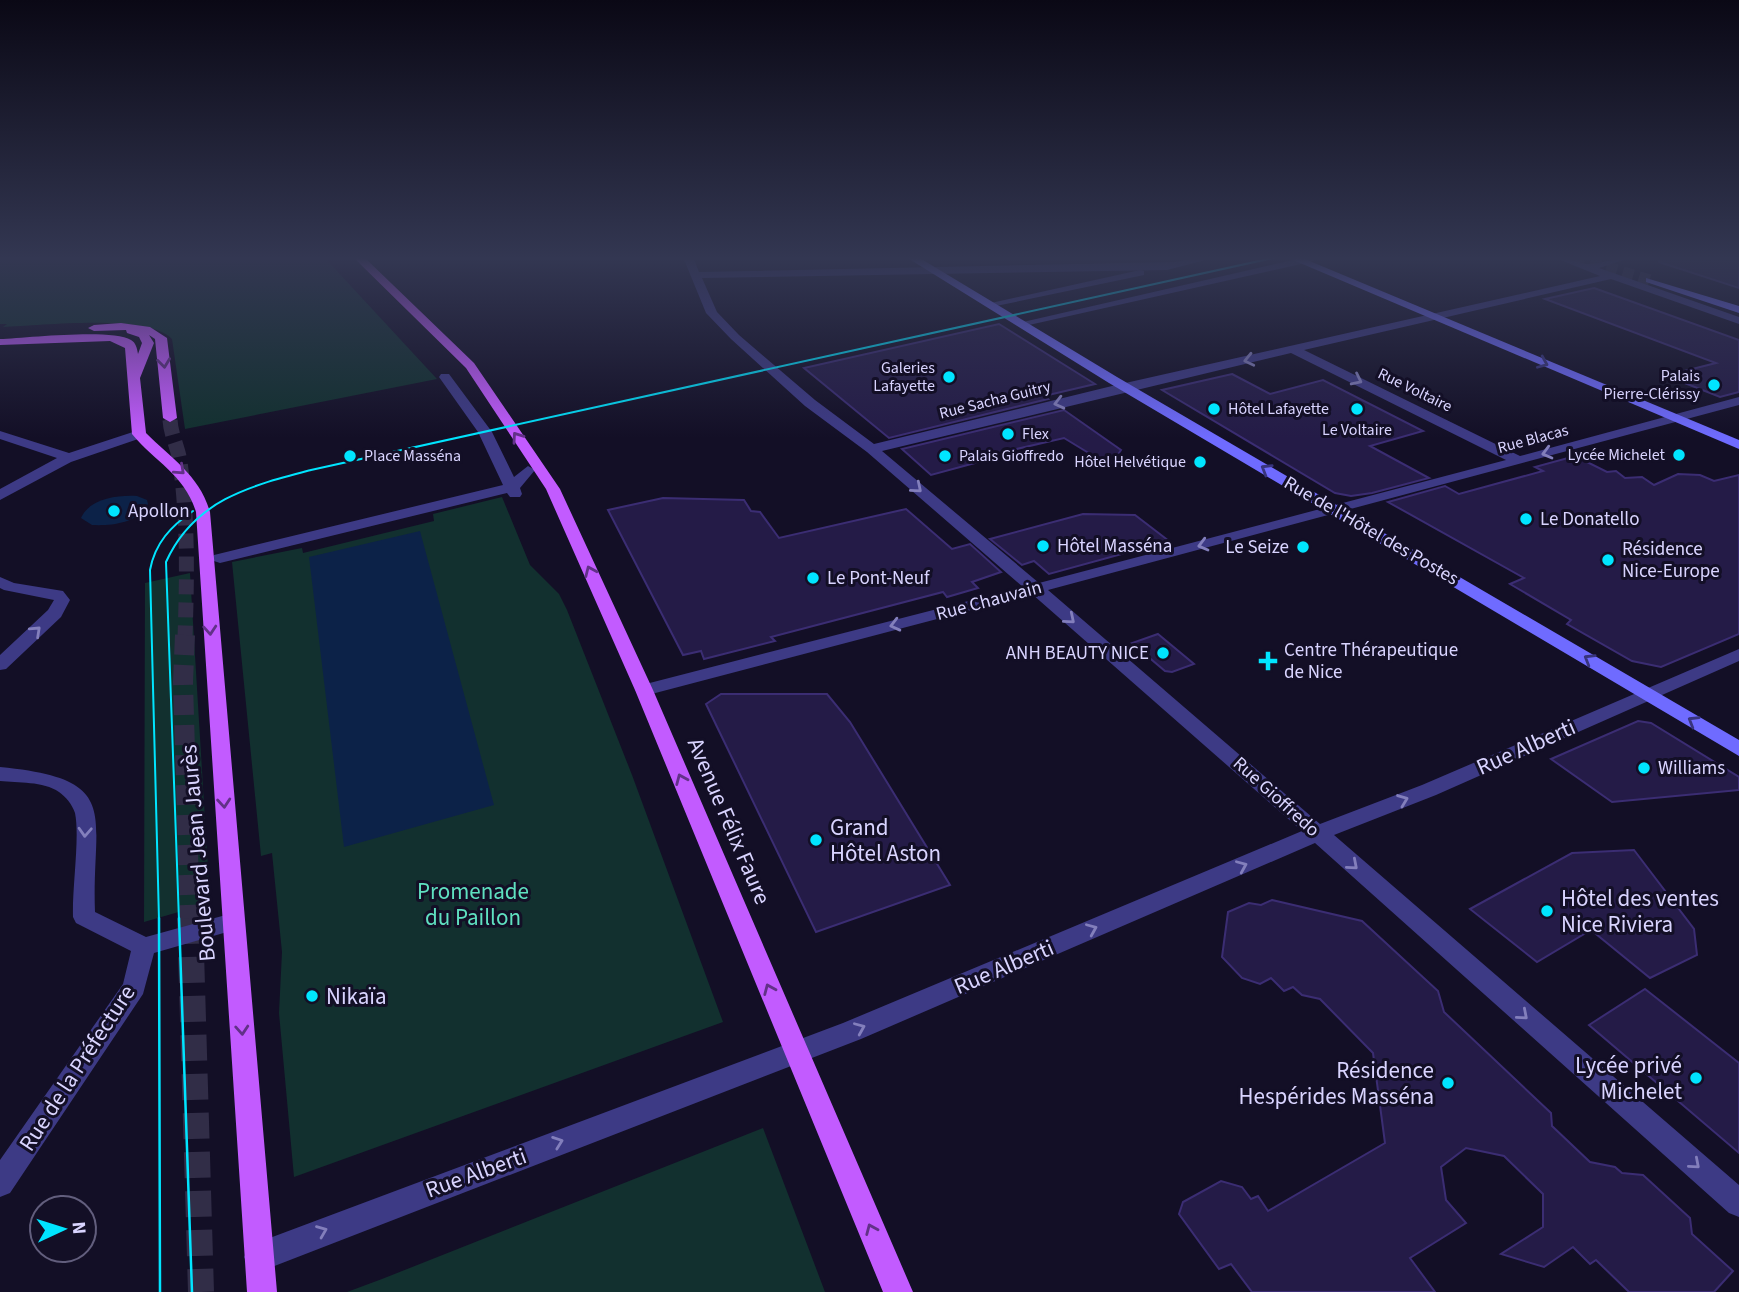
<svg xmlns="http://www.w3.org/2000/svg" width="1739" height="1292" font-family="'Source Sans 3',sans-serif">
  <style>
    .green { fill: #12302f }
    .water { fill: #0c2248 }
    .building { fill: #241b47; stroke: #3b2d73; stroke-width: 2 }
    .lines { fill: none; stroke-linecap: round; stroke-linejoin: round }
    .secondary-tunnel { stroke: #312d47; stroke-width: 11; stroke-dasharray: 11 6; stroke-linecap: butt }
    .primary-tunnel-far3 { stroke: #312d47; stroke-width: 11; stroke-dasharray: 11 6; stroke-linecap: butt }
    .primary-tunnel-far2 { stroke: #312d47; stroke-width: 15; stroke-dasharray: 15 8; stroke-linecap: butt }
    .primary-tunnel-far1 { stroke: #312d47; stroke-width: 20; stroke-dasharray: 20 10; stroke-linecap: butt }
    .primary-tunnel { stroke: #312d47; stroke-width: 26; stroke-dasharray: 26 13; stroke-linecap: butt }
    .street { fill: #3d3a85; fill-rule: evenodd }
    .secondary { fill: #6f6bff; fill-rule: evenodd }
    .primary { fill: #c25bff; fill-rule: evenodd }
    .tram-far1 { stroke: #00e5ff; stroke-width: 2 }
    .tram { stroke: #00e5ff; stroke-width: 2.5 }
    .oneway { stroke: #837fbc }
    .oneway2 { stroke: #623188 }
    .oneway3 { stroke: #38347d }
    .poi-dot { fill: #00e5ff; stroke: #130f26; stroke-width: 2.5 }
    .labels { text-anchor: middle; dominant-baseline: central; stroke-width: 6; stroke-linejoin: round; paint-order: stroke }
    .far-poi-label { font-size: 16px; fill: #d9d4ff; stroke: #130f26; text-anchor: end }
    .far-street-label { font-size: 16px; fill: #d9d4ff; stroke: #130f26 }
    .poi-label { font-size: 19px; fill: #d9d4ff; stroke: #130f26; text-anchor: start }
    .street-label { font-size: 19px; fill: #d9d4ff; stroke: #130f26 }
    .near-street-label { font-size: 23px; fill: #d9d4ff; stroke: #130f26 }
    .near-poi-label { font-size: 23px; fill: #d9d4ff; stroke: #130f26; text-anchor: start }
    .near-park-label { font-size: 23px; fill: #5fe0c0; stroke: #130f26 }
  </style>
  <rect width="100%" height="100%" fill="#130f26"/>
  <!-- green -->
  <g class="green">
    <path d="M0,257H324L437,379L185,429L172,339C147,313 42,326 3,327L7,324H0Z"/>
    <polygon points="502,497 530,565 559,594 567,610 632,775 723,1022 294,1177 279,1013 282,952 272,853 261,856 232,562 302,548 303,553 434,521 433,514"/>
    <polygon points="190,573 210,902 191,919 189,909 144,922 145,583"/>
    <polygon points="763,1128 825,1292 347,1292 382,1279"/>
  </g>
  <!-- water -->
  <g class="water">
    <path d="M137,496L147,500L148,504C138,523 112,526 92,525L81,518C90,498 118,495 137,496Z"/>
    <polygon points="420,531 494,805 344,847 309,557"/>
  </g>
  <!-- building -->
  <g class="building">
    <polygon points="1660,257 1739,257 1739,288 1659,262"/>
    <polygon points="1594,288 1739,340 1739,392 1720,397 1672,378 1688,373 1684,371 1716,363 1545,299"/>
    <polygon points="999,324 1095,384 1044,396 1048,399 889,438 804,368"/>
    <polygon points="1232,374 1270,394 1323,380 1423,431 1370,446 1429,478 1372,493 1351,496 1335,493 1162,390"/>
    <polygon points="1064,410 1121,450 1110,466 1064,438 982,457 986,460 931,475 902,449"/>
    <polygon points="1575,456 1607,472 1616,471 1625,478 1642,477 1654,485 1678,474 1700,475 1714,481 1739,475 1739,634 1661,667 1632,661 1567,624 1571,620 1510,584 1524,578 1388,502 1445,486 1459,494 1543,471 1535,467"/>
    <polygon points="663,498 744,500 751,511 760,512 779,538 906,509 952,549 970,544 1001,572 972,582 978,588 947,597 943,592 771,637 775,641 704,659 701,651 683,655 608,510"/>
    <polygon points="1083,514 1135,515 1169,541 1049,574 1034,561 1022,565 990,539"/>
    <polygon points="1158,634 1194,664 1172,672 1165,671 1132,643"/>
    <polygon points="721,694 827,694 850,722 950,885 816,932 706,704"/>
    <polygon points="1638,721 1651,723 1739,777 1739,790 1612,802 1551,759"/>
    <polygon points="1634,850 1694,929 1697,955 1650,978 1591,930 1537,962 1470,909 1572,853"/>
    <polygon points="1272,900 1362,921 1438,991 1444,1012 1551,1113 1552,1126 1590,1162 1615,1167 1622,1173 1643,1175 1690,1218 1692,1234 1733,1271 1714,1292 1629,1292 1596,1260 1590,1264 1573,1247 1544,1267 1501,1254 1543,1227 1543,1194 1504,1156 1466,1148 1441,1167 1446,1200 1466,1223 1410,1258 1435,1292 1252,1292 1231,1264 1219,1269 1179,1214 1183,1202 1221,1181 1242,1187 1251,1199 1258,1196 1268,1211 1385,1143 1373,1053 1320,999 1302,995 1293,987 1284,991 1271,978 1260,984 1242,978 1222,957 1228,912 1249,903 1261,905"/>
    <polygon points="1645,989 1739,1063 1739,1153 1589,1025"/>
  </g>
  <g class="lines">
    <!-- secondary-tunnel -->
    <polyline class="secondary-tunnel" points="1574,257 1650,280"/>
    <!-- primary-tunnel-far3 -->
    <polyline class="primary-tunnel-far3" points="170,418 170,422"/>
    <!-- primary-tunnel-far2 -->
    <path class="primary-tunnel-far2" d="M170,420C171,436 178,447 180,462C188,520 187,578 185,637"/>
    <!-- primary-tunnel-far1 -->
    <polyline class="primary-tunnel-far1" points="185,635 183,682 190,920"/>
    <!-- primary-tunnel -->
    <polyline class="primary-tunnel" points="190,918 201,1292"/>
    <!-- street -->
    <g class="street">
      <path d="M683,257H693L699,272L1176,262L1198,257H1217L1167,270L702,278L717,312L739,335L815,400L874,444L1112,386L1600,276L1553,257C1566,257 1575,262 1587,264C1597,265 1619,257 1633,257L1599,268L1739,317V324L1611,279L1304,350L1520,456L1739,397V405L1048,590L1320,824L1422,785L1739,649V661L1436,795L1334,835L1739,1185V1217L1729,1213L1315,843L861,1039L259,1272L249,1267L244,1257L249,1247L259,1242L843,1023L1302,831L1032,594L644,696L638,694L635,690L638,686L1023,587L867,452L805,406L731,339L706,313ZM1291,353L1506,460L1039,583L882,451Z"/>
      <polygon points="1325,257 1306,263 1301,260 1306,257"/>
      <polygon points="1297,259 1302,262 1301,264 1029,325 1023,322"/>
      <polygon points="1140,270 1144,271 1144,275 996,306 991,303"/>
      <polygon points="441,374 449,374 492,432 514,477 528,466 535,470 520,488 522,494 520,497 510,497 507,493 220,563 214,561 212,558 214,555 503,485 478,432 439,377"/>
      <polygon points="139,430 146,434 144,437 71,462 0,500 0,489 57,458 0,439 0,431 69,453"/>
      <polygon points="0,577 14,583 63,591 70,600 61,617 6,669 0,670 0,655 48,610 54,600 4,590 0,588"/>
      <path d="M0,767C125,779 91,814 95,912L146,937L233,913L241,916L244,922L241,928L154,953L143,994L10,1193L0,1197V1160L123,984L131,951L76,923L73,917C72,888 80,837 75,813C72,804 66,797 59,792C43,781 18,783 0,781Z"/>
    </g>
    <!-- secondary -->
    <g class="secondary">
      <polygon points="906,257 918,257 1117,377 1739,740 1739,756 1109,383"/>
      <polygon points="1286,257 1300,257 1739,440 1739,449"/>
      <polygon points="1646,278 1739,306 1739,313 1646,282"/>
    </g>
    <!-- primary -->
    <g class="primary">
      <polygon points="353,257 364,257 474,363 560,489 653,690 913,1292 883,1292 635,690 546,489 466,368"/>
      <path d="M121,323L150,327L167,338L177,418L170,422L163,418L155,339L149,335L154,343L140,378L146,433C171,458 200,476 210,512L277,1292H247L196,512C185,475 155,462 132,434L125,348L110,341L0,345V339C26,338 112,328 131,340C136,343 137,348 138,354L142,343L139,337L127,333L126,330L94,331L88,328L94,325Z"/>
    </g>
    <!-- tram-far1 -->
    <g class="tram-far1">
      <path d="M159,920L150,570C155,543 171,526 193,511"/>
      <path d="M179,920L166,562C194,500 250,486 311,470L1277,257"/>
    </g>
    <!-- tram -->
    <g class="tram">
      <polyline points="159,918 160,1292"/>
      <polyline points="179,918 192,1292"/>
    </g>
  </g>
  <!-- one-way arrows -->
  <defs><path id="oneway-chevron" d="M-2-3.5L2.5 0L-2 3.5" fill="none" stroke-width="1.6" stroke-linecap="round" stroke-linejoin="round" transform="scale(1.75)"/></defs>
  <g class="oneway">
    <use href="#oneway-chevron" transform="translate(1249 360) rotate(167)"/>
    <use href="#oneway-chevron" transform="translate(1357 380) rotate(26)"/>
    <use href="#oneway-chevron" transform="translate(1059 403) rotate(166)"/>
    <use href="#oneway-chevron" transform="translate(1547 453) rotate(165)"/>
    <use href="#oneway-chevron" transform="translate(917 488) rotate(40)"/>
    <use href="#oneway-chevron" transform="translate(1203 545) rotate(165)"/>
    <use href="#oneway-chevron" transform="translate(1070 619) rotate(40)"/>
    <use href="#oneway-chevron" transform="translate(895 625) rotate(166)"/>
    <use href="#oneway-chevron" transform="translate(36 631) rotate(-43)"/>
    <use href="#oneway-chevron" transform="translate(1403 800) rotate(-21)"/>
    <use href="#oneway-chevron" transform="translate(85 832) rotate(93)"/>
    <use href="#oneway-chevron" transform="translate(1353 865) rotate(41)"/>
    <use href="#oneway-chevron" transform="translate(1242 866) rotate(-23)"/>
    <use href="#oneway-chevron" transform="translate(1092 929) rotate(-23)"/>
    <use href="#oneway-chevron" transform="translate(1523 1015) rotate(41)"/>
    <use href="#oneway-chevron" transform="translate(860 1028) rotate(-23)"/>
    <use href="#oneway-chevron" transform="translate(558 1142) rotate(-20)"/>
    <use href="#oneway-chevron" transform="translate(1695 1164) rotate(41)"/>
    <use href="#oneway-chevron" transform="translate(322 1231) rotate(-22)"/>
  </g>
  <g class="oneway2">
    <use href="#oneway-chevron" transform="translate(164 363) rotate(83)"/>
    <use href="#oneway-chevron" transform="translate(517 437) rotate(-125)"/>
    <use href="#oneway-chevron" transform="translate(180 470) rotate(42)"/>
    <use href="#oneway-chevron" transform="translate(590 571) rotate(-114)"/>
    <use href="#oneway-chevron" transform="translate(210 630) rotate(86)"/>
    <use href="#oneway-chevron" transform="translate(681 779) rotate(-113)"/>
    <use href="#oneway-chevron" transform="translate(224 803) rotate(85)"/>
    <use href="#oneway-chevron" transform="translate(769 989) rotate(-113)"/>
    <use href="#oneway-chevron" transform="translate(242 1030) rotate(86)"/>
    <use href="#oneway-chevron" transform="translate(871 1229) rotate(-113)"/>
  </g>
  <g class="oneway3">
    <use href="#oneway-chevron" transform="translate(1543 363) rotate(23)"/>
    <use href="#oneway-chevron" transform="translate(1266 469) rotate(-149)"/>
    <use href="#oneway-chevron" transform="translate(1589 659) rotate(-149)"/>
    <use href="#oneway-chevron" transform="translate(1693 721) rotate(-149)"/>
  </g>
  <!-- sky -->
  <linearGradient id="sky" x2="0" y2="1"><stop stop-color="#0a0815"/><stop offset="0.59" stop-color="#333752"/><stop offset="1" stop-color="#333752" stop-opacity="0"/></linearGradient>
  <rect width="1739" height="438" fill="url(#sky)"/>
  <!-- markers -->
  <g class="poi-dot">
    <circle cx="949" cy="377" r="7"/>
    <circle cx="1714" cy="385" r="7"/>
    <circle cx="1214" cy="409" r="7"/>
    <circle cx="1357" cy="409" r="7"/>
    <circle cx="1008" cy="434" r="7"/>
    <circle cx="1679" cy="455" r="7"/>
    <circle cx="350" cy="456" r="7"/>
    <circle cx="945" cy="456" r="7"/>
    <circle cx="1200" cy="462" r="7"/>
    <circle cx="114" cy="511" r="7"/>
    <circle cx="1526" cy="519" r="7"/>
    <circle cx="1043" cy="546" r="7"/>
    <circle cx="1303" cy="547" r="7"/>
    <circle cx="1608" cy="560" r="7"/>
    <circle cx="813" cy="578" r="7"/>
    <circle cx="1163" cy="653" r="7"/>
    <path d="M1264.5 650.5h7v7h7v7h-7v7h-7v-7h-7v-7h7z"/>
    <circle cx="1644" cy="768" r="7"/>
    <circle cx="816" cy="840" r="7"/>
    <circle cx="1547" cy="911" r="7"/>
    <circle cx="312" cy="996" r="7"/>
    <circle cx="1696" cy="1078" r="7"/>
    <circle cx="1448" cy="1083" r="7"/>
  </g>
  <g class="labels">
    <!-- far-poi labels -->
    <g class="far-poi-label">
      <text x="935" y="368">Galeries<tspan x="935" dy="18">Lafayette</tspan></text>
      <text x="1700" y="376">Palais<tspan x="1700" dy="18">Pierre-Clérissy</tspan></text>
      <text x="1228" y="409" text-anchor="start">Hôtel Lafayette</text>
      <text x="1357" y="430" text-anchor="middle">Le Voltaire</text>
      <text x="1022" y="434" text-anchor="start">Flex</text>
      <text x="1665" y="455">Lycée Michelet</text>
      <text x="364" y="456" text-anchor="start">Place Masséna</text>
      <text x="959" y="456" text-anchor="start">Palais Gioffredo</text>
      <text x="1186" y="462">Hôtel Helvétique</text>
    </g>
    <!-- far-street labels -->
    <g class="far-street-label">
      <text transform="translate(1415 390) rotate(26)">Rue Voltaire</text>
      <text transform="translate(995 400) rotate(-14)">Rue Sacha Guitry</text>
      <text transform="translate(1533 439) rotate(-15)">Rue Blacas</text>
    </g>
    <!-- poi labels -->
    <g class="poi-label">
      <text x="128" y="511">Apollon</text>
      <text x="1540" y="519">Le Donatello</text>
      <text x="1057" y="546">Hôtel Masséna</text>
      <text x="1289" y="547" text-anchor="end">Le Seize</text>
      <text x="1622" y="549">Résidence<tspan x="1622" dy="22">Nice-Europe</tspan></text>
      <text x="827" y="578">Le Pont-Neuf</text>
      <text x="1284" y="650">Centre Thérapeutique<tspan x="1284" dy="22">de Nice</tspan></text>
      <text x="1149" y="653" text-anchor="end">ANH BEAUTY NICE</text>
      <text x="1658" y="768">Williams</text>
    </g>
    <!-- street labels -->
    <g class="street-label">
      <text transform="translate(1371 531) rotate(30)">Rue de l'Hôtel des Postes</text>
      <text transform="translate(989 601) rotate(-15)">Rue Chauvain</text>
      <text transform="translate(1276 797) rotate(42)">Rue Gioffredo</text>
    </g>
    <!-- near-street labels -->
    <g class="near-street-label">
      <text transform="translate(1526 747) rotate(-24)">Rue Alberti</text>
      <text transform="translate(729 821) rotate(67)">Avenue Félix Faure</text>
      <text transform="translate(198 853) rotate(-95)">Boulevard Jean Jaurès</text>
      <text transform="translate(1004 967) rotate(-23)">Rue Alberti</text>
      <text transform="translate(77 1068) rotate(-57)">Rue de la Préfecture</text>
      <text transform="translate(476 1173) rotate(-20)">Rue Alberti</text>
    </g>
    <!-- near-poi labels -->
    <g class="near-poi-label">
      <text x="830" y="827">Grand<tspan x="830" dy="26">Hôtel Aston</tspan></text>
      <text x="1561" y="898">Hôtel des ventes<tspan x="1561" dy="26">Nice Riviera</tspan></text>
      <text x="326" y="996">Nikaïa</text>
      <text x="1682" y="1065" text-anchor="end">Lycée privé<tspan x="1682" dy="26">Michelet</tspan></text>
      <text x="1434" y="1070" text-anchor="end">Résidence<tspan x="1434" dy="26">Hespérides Masséna</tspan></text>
    </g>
    <!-- near-park labels -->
    <g class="near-park-label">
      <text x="473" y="891">Promenade<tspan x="473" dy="26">du Paillon</tspan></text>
    </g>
  </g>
  <!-- north arrow -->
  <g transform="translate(63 1229) rotate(86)"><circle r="33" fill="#130f26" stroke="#625e7d" stroke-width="2"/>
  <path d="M0-5L12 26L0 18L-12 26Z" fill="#00e5ff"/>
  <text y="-10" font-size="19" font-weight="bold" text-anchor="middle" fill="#d9d4ff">N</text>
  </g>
</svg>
